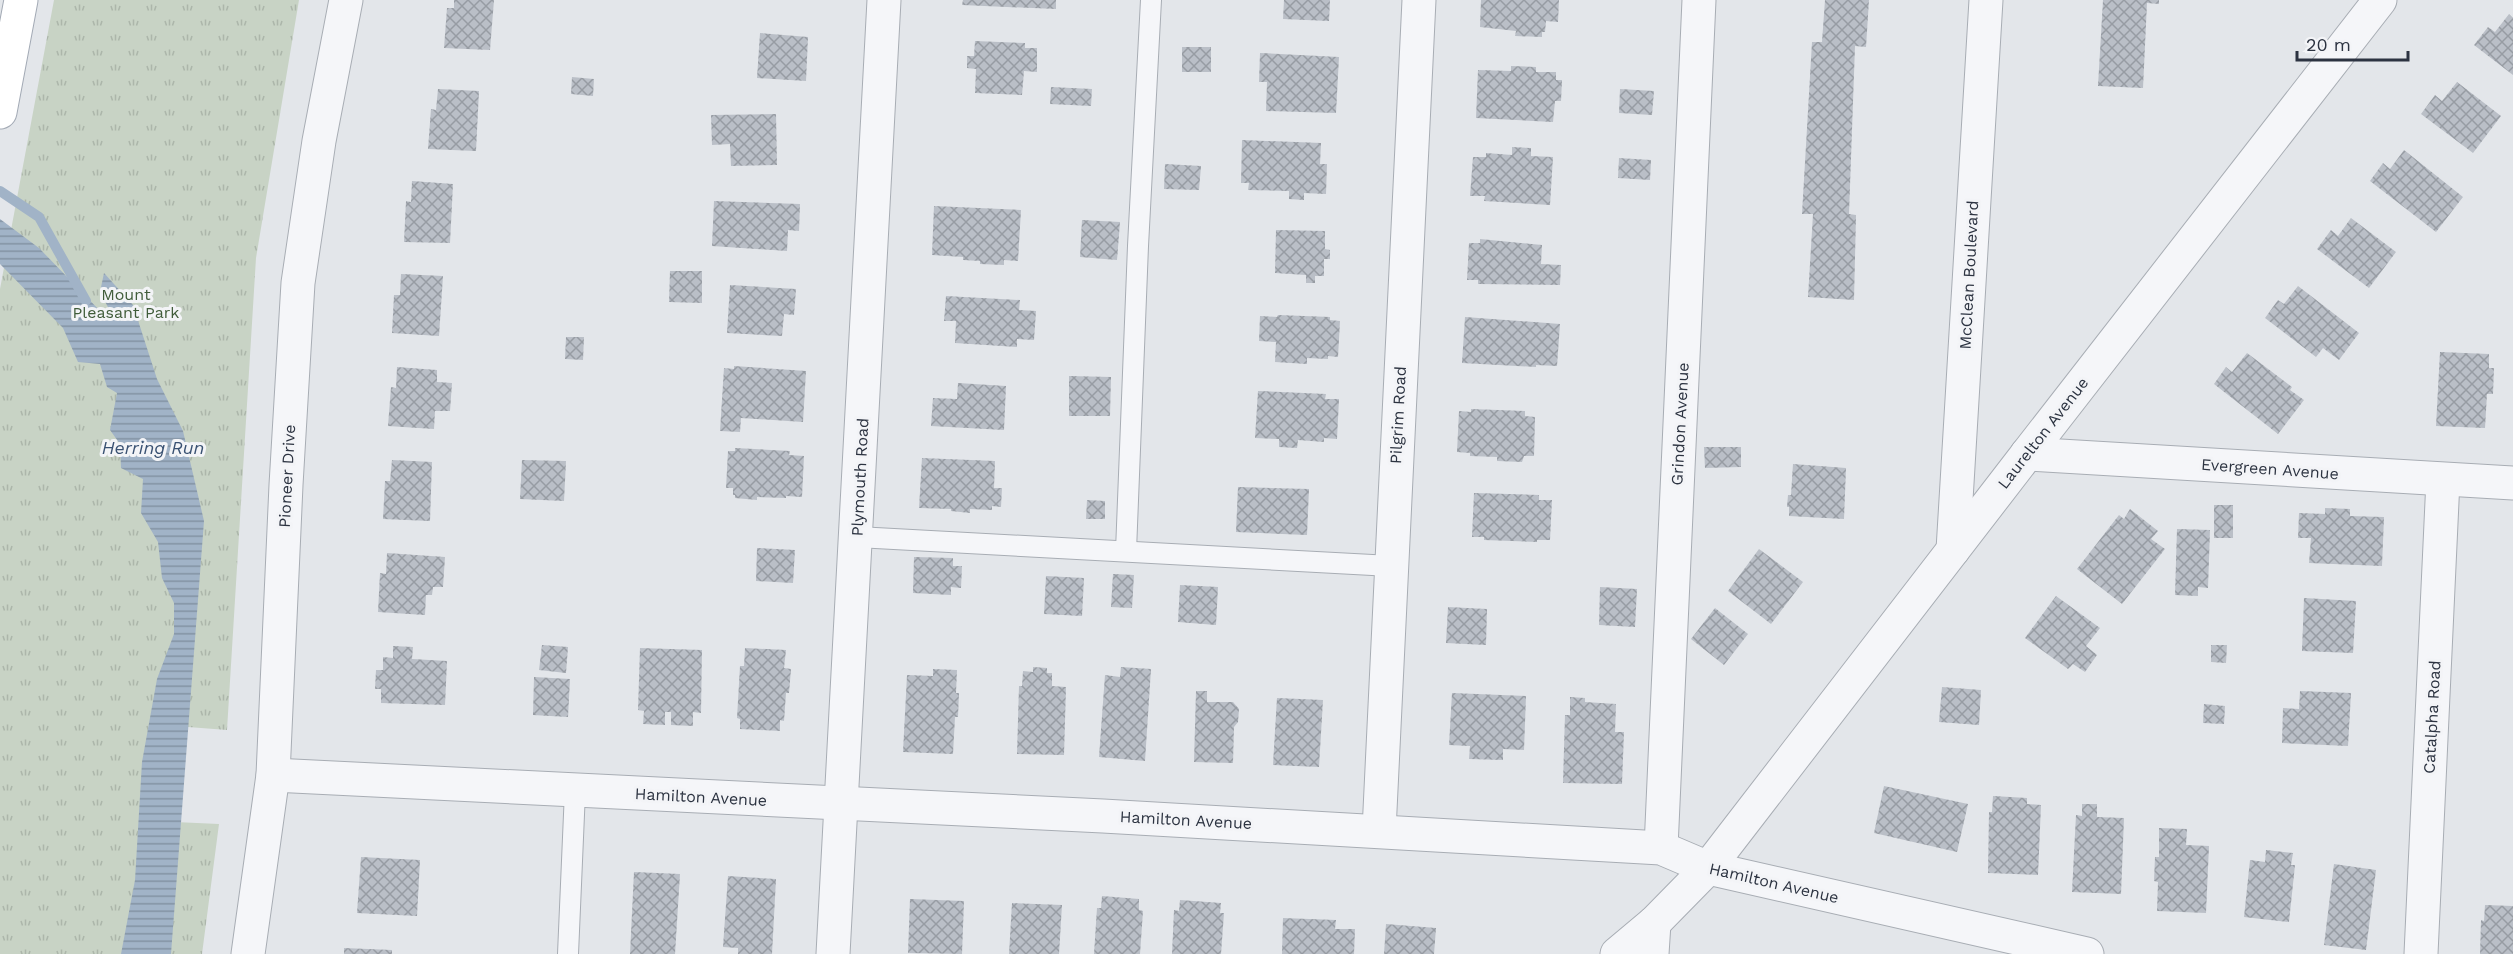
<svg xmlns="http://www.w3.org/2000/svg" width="2513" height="954" font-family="'Work Sans',sans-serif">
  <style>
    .grass { fill: url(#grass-tufts) }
    .water { fill: url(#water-rules) }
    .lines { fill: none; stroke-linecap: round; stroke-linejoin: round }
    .stream { stroke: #a1b3c7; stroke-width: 10 }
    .building { fill: url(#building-cross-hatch) }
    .service-casing { stroke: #a8adb4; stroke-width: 22 }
    .minor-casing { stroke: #a8adb4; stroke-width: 35 }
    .tertiary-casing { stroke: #a8adb4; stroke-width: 35 }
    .primary-casing { stroke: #a3aab5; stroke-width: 35 }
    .service { stroke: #f5f6f9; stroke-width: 20 }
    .minor { stroke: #f5f6f9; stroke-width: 33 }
    .tertiary { stroke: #f5f6f9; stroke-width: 33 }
    .primary { stroke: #fff; stroke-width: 33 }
    .labels { text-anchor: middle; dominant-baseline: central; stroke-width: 6; stroke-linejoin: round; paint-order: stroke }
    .street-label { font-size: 16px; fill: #2c3341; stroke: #f3f4f7 }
    .park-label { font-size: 16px; fill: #405c3a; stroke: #f3f4f7 }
    .water-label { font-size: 18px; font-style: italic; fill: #395172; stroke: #f3f4f7 }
  </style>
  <defs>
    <pattern id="grass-tufts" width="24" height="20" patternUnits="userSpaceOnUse" patternTransform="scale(1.5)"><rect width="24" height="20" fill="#c8d3c5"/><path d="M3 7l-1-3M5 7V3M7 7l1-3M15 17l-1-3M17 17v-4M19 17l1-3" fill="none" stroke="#acb6aa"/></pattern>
    <pattern id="water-rules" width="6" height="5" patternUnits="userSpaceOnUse" patternTransform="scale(1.5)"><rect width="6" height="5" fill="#a1b3c7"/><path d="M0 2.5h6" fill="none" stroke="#8392a3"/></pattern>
    <pattern id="building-cross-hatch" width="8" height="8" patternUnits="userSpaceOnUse" patternTransform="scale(1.5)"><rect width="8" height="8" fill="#babfc7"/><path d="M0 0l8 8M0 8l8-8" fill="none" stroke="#979ca3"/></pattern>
  </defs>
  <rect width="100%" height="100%" fill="#e3e6ea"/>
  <!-- grass -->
  <polygon class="grass" points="54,0 299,0 256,258 227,730 162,725 153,821 219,824 202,954 0,954 0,289"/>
  <!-- water -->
  <polygon class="water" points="0,219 39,248 104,315 110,311 100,292 104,273 133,305 157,379 183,431 204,521 171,954 121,954 135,880 142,762 157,679 174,634 174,603 162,578 158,542 141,513 143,479 121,468 120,444 110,430 117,393 107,387 100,364 78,362 63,328 0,264"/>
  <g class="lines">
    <!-- stream -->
    <polyline class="stream" points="0,191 39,217 86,301"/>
  </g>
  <!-- building -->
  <g class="building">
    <polygon points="454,0 494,0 490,50 444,48 447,8 454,8"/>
    <polygon points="963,0 1056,0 1056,9 962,5"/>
    <polygon points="1284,0 1330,0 1329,21 1283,19"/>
    <polygon points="1481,0 1559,0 1558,22 1546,21 1545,32 1542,32 1542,37 1515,36 1516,31 1480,27"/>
    <polygon points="1825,0 1869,0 1866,47 1855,46 1849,214 1856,215 1854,300 1808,297 1813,214 1802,214 1812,42 1822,42"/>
    <polygon points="2103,0 2159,0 2159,4 2147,3 2143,88 2098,86"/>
    <polygon points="2509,14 2513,18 2513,75 2474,45 2488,27 2495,32"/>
    <polygon points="760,33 808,37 806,81 757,78"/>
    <polygon points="975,41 1025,43 1025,48 1037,48 1037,72 1024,71 1022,95 975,93 976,69 967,68 967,56 974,56"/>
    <rect x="1182" y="47" width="29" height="25"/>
    <polygon points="1260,53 1339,57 1336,113 1266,111 1267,82 1259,82"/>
    <polygon points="1511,66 1536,67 1536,72 1556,72 1556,80 1562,80 1561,101 1555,101 1553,122 1476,118 1478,70 1511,71"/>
    <polygon points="572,77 594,79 593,96 571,94"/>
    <polygon points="2457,82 2501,116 2473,153 2421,114 2435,95 2442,101"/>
    <polygon points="1051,87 1092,89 1091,106 1050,104"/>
    <polygon points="438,89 479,91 476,151 428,149 431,109 436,110"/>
    <polygon points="1620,89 1654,91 1652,115 1619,113"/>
    <polygon points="776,114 777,165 731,166 730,144 712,145 711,115"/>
    <polygon points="1242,140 1321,143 1320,164 1327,164 1326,194 1304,193 1304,200 1289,199 1289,191 1248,190 1249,183 1241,183"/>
    <polygon points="1512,147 1531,148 1531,156 1553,157 1550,205 1484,201 1485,196 1470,196 1473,157 1486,157 1486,153 1512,155"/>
    <polygon points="2404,150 2463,197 2436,232 2370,181 2383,163 2390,169"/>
    <polygon points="1619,158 1651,160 1650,180 1618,178"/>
    <polygon points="1165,164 1201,166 1199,190 1164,189"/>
    <polygon points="412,181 453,184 450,243 404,242 406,201 411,202"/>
    <polygon points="714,201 800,204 799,231 788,230 787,251 712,246"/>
    <polygon points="934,206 1021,210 1018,261 1004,260 1004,265 980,264 980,261 963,260 963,257 932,255"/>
    <polygon points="2351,218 2396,252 2369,288 2317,249 2331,230 2338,236"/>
    <polygon points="1082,220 1120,222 1117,260 1080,257"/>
    <polygon points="1276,230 1325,231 1325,249 1330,250 1330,259 1324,259 1324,276 1315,276 1315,283 1306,283 1306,275 1275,273"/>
    <polygon points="1480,239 1542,245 1541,264 1561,265 1560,285 1478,284 1478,280 1467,280 1469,243 1480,243"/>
    <polygon points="670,271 702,271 702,303 669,302"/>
    <polygon points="401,274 443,276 439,336 392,333 394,295 400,295"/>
    <polygon points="730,285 796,289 794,315 784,314 782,336 727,333"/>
    <polygon points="2298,286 2359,333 2339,360 2323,348 2316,357 2265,318 2278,300 2284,304"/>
    <polygon points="946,296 1020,300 1019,310 1036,311 1034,340 1017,339 1017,347 955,343 956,321 944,321"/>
    <polygon points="1278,315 1330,317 1330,320 1340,321 1338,357 1328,356 1328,359 1307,358 1307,364 1275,362 1276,342 1259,341 1260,316 1277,317"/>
    <polygon points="1465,317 1560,324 1557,366 1536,365 1536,367 1462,363"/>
    <polygon points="566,337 584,337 583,360 565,359"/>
    <polygon points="2440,352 2489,354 2489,368 2494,368 2493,394 2487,394 2485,428 2436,426"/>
    <polygon points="2247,353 2292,387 2290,390 2304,400 2278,434 2214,384 2226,367 2232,372"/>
    <polygon points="734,366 806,371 803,422 741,418 740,432 720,431 724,368 734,369"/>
    <polygon points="397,367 437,370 437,382 452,383 450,411 435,411 434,429 388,426 391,387 396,388"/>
    <polygon points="1069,376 1111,377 1110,416 1069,416"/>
    <polygon points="958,383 1006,386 1004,430 931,426 933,398 957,399"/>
    <polygon points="1258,391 1326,394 1325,399 1339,399 1337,439 1324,438 1324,442 1298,440 1297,448 1279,447 1279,439 1255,438"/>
    <polygon points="1471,409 1525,411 1525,416 1535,417 1534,456 1524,456 1522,462 1497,461 1497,457 1470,456 1470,453 1457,452 1459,411 1471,412"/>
    <polygon points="1704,447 1741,447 1741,467 1705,468"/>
    <polygon points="735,448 790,451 789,455 804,456 802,497 786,496 786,498 757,497 757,500 735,498 735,495 733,495 733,488 726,488 728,451 735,451"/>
    <polygon points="922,458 995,461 994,488 1002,488 1001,507 992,506 992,510 970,509 970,513 951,511 951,509 919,508"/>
    <polygon points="392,460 432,462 430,521 383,519 385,481 390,481"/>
    <polygon points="522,460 566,461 564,501 520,499"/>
    <polygon points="1793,464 1846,468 1844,519 1789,516 1789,507 1787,507 1788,495 1791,495"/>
    <polygon points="1238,487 1309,489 1307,535 1236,532"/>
    <polygon points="1474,493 1539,495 1539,500 1552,500 1550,540 1537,540 1537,542 1484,540 1484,537 1472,537"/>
    <polygon points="1087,500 1105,501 1105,519 1086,519"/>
    <rect x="2214" y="505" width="19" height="33"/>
    <polygon points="2325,508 2350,509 2350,516 2384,517 2382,566 2309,563 2311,538 2298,538 2299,513 2325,514"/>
    <polygon points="2130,509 2158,531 2151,539 2165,549 2122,604 2077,569 2119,515 2124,519"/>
    <polygon points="2177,529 2210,530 2208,588 2198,587 2198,596 2175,595"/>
    <polygon points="757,548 795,550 793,583 756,581"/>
    <polygon points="1759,549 1803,582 1771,624 1728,591"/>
    <polygon points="387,553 445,557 443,587 433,587 432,595 426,595 425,615 378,612 380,573 386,574"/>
    <polygon points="914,557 953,558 953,566 962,566 961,588 951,587 951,595 913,593"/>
    <polygon points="1113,574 1134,575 1132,608 1111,607"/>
    <polygon points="1046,576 1084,578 1082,616 1044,614"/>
    <polygon points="1180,585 1218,587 1216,625 1178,622"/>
    <polygon points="1600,587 1637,589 1635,627 1599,625"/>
    <polygon points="2056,596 2100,628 2086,646 2097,655 2085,672 2073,664 2068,669 2025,638"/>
    <polygon points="2304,598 2356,601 2353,653 2302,651"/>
    <polygon points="1448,607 1487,609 1486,645 1446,643"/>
    <polygon points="1715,608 1748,634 1724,665 1691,639"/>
    <polygon points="542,645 568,647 566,673 539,670"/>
    <polygon points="2211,645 2227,645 2226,663 2211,662"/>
    <polygon points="393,646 413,647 412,659 447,661 445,705 381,703 381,689 375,689 376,670 383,670 383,657 393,658"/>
    <polygon points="640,648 702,650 701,713 693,712 693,726 671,725 671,712 665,712 665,725 643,724 644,711 638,710"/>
    <polygon points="745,648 786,650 784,668 791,669 789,693 786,693 784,721 780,720 780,731 740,729 740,719 737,718 740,666 744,666"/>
    <polygon points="1033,667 1047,668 1047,673 1052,673 1052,686 1066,687 1064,755 1017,754 1019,686 1022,686 1023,671 1033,672"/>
    <polygon points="1121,667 1151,669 1145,761 1099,757 1105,675 1120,677"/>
    <polygon points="933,669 957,670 956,693 959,693 958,717 955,717 953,754 903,752 907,675 933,676"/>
    <polygon points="534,677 570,679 568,717 533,715"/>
    <polygon points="1942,687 1981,690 1979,725 1939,722"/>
    <polygon points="1196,691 1207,691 1207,702 1233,702 1239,709 1238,722 1234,727 1233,763 1194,762"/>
    <polygon points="2300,691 2351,693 2348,746 2282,743 2283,708 2299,709"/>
    <polygon points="1452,693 1526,696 1524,750 1503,749 1503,760 1469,759 1470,746 1449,745"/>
    <polygon points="1570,697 1585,698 1585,702 1616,704 1615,732 1624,732 1622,784 1563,783 1565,715 1570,715"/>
    <polygon points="1277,698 1323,700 1319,767 1273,765"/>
    <polygon points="2204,704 2225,706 2224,724 2203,723"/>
    <polygon points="1884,786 1968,804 1957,852 1874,833"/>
    <polygon points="1993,796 2027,798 2027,804 2041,805 2038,875 1988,873 1989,812 1992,812"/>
    <polygon points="2082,804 2097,804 2097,817 2124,818 2121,894 2072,892 2076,815 2082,816"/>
    <polygon points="2159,828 2187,829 2186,845 2209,846 2206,913 2157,911 2158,882 2154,881 2155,857 2159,857"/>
    <polygon points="2266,850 2293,853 2291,865 2295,865 2289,922 2244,917 2250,860 2265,862"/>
    <polygon points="361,857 420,860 417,916 357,913"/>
    <polygon points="2334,864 2376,870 2366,950 2324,945"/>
    <polygon points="634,872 680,874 675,954 630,954"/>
    <polygon points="728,876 776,879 772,954 738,954 738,948 723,947"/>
    <polygon points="1102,896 1139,899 1139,910 1143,911 1140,954 1094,954 1097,908 1101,908"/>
    <polygon points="910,899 964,901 962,954 908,953"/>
    <polygon points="1180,900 1221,903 1220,913 1224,913 1221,954 1172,954 1174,910 1179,911"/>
    <polygon points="1012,903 1062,905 1059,954 1009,954"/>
    <polygon points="2485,905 2513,906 2513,954 2480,954 2481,920 2484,921"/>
    <polygon points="1283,918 1336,920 1335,929 1355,929 1354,954 1282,954"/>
    <polygon points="1386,924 1436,928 1434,954 1384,954"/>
    <polygon points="344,948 392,950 392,954 344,954"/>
  </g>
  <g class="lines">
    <!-- service casing -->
    <g class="service-casing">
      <g id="service">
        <polyline points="857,537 1391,566"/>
        <polyline points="1126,551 1138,246 1151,0"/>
        <polyline points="568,954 575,791"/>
      </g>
    </g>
    <!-- minor casing -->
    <g class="minor-casing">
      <g id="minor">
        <polyline points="2027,454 2380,0"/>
        <polyline points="2027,454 2513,483"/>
        <polyline points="273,775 1103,816 1661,848 1708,868"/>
        <polyline points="1379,831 1419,0"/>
        <polyline points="1661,848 1699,0"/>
        <polyline points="248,954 273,775 286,485 298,283 319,141 346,0"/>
        <polyline points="833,954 884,0"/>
        <polyline points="1652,954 1654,923"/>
        <polyline points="2421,954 2443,480"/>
      </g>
    </g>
    <!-- tertiary casing -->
    <g class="tertiary-casing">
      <g id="tertiary">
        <polyline points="1953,550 1986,0"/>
        <polyline points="1708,868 2087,954"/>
        <polyline points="1617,954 1654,923 1708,868 2027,454"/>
      </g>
    </g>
    <!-- primary casing -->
    <g class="primary-casing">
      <polyline id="primary" points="0,112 21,0"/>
    </g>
    <!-- service -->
    <use href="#service" class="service"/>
    <!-- minor -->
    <use href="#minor" class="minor"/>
    <!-- tertiary -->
    <use href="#tertiary" class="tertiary"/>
    <!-- primary -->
    <use href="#primary" class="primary"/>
  </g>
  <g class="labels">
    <!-- street labels -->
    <g class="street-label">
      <text transform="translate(1969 275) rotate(-87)">McClean Boulevard</text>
      <text transform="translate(1398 415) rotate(-87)">Pilgrim Road</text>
      <text transform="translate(1680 424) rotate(-87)">Grindon Avenue</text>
      <text transform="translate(2043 433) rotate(-52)">Laurelton Avenue</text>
      <text transform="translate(2270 469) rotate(4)">Evergreen Avenue</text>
      <text transform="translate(287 476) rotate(-87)">Pioneer Drive</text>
      <text transform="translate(860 477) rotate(-87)">Plymouth Road</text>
      <text transform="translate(2432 717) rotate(-87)">Catalpha Road</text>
      <text transform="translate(701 797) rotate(3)">Hamilton Avenue</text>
      <text transform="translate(1186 820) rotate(3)">Hamilton Avenue</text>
      <text transform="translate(1774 883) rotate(13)">Hamilton Avenue</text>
    </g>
    <!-- park labels -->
    <g class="park-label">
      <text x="126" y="294">Mount<tspan x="126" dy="18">Pleasant Park</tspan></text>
    </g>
    <!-- water labels -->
    <g class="water-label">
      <text x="153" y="447">Herring Run</text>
    </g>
  </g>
  <!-- scale -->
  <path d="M2297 51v9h111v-9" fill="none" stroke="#2c3341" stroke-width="3"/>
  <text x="2306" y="51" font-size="18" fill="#2c3341" stroke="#f3f4f7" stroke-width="4.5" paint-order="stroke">20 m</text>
</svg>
